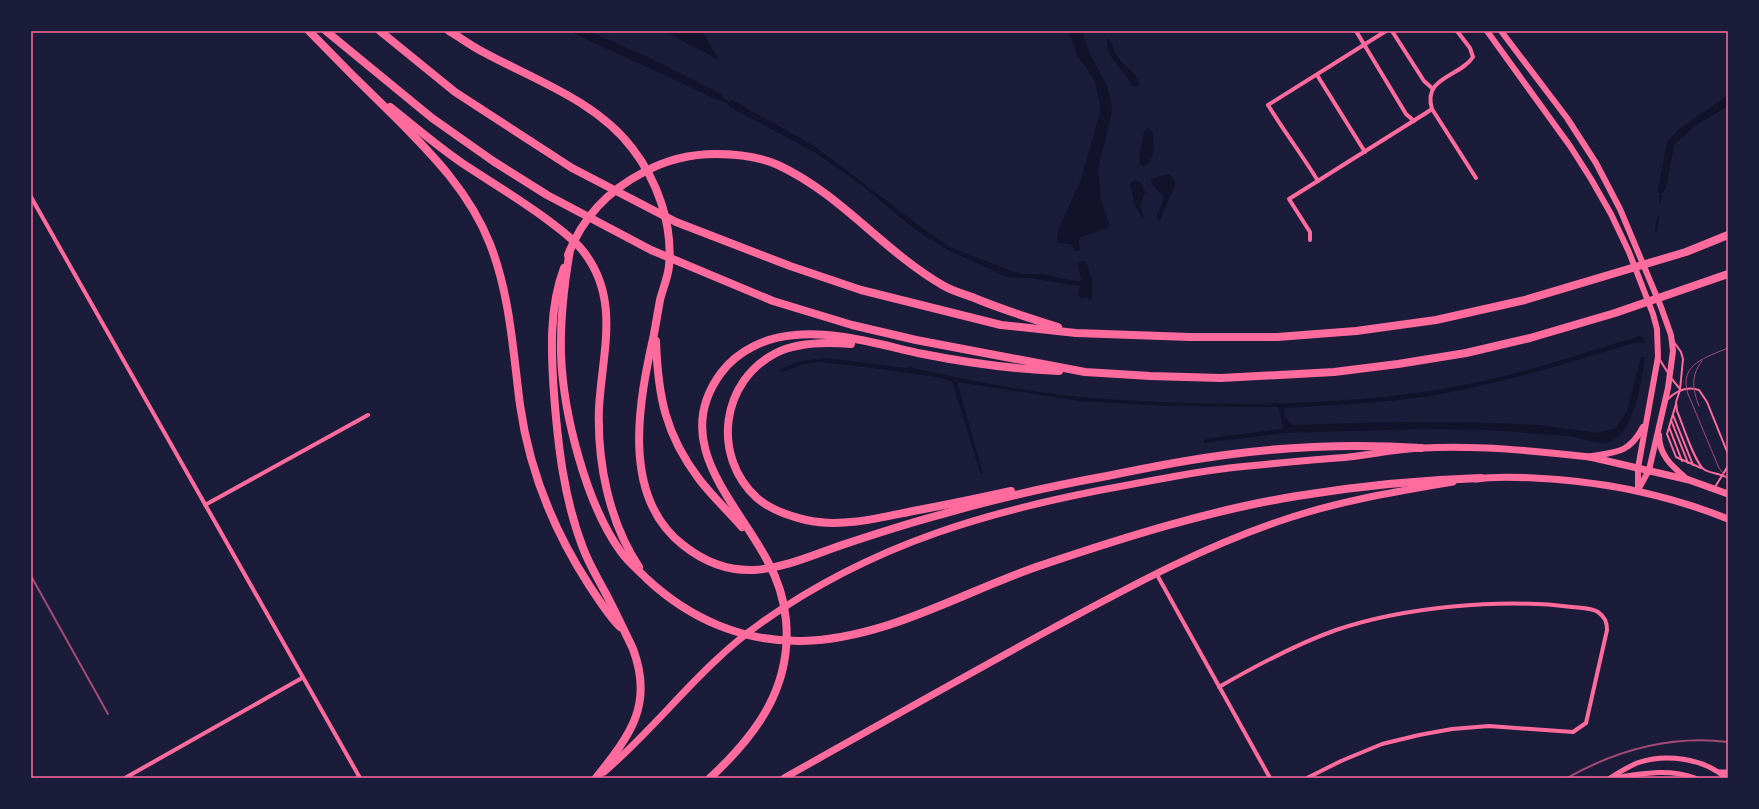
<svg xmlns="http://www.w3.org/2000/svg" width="1759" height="809" font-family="Mulish,sans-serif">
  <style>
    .water { fill: #12122b }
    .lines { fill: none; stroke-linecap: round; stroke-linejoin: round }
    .stream { stroke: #12122b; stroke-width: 2 }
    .service { stroke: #ff6b9d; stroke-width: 2 }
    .minor { stroke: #ff6b9d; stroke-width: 4 }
    .tertiary { stroke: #ff6b9d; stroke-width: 5 }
    .secondary { stroke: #ff6b9d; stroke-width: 6 }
    .primary { stroke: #ff6b9d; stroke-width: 7 }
    .trunk { stroke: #ff6b9d; stroke-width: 7 }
    .motorway { stroke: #ff6b9d; stroke-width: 8 }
    .tram { stroke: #a44b75; stroke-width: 1 }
    .rail { stroke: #a44b75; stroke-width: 2 }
    .neatline { fill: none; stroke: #ff6b9d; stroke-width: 1.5 }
  </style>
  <rect width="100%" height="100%" fill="#1b1b3a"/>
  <!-- water -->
  <g class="water">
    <polygon points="569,31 588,31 646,56 723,95 723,100 721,101 718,100"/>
    <polygon points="664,31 702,31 719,60"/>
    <path d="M1069,31H1082L1089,52L1107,86L1111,102L1112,111L1109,125L1098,168L1101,200L1110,227L1081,237L1079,240L1080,250L1075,251L1071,244L1058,243C1056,238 1058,233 1059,228L1081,180L1100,112V105L1095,82L1085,65L1078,58Z"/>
    <path d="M1107,39H1109C1113,43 1113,51 1117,56C1123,66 1136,71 1139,83L1137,87L1132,86C1125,69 1106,60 1107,39Z"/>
    <polygon points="1728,95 1728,106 1696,125 1674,145 1666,188 1663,193 1659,193 1658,190 1667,142 1678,130"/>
    <polygon points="732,100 814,146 925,230 950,247 1019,274 1042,274 1080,282 1081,280 1078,264 1082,261 1086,261 1092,281 1092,298 1089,300 1088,298 1083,297 1082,300 1078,294 1080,286 1030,278 1007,277 948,250 917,231 864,187 816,153 730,107 728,104"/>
    <path d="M1148,128L1152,131C1154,142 1156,161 1144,166L1141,165C1136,155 1144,142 1144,131Z"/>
    <polygon points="1169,174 1175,181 1175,185 1160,220 1158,221 1157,216 1164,197 1152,184 1151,180 1159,176"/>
    <polygon points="1135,180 1141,183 1145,192 1140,206 1144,218 1141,217 1134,203 1133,195 1130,186 1130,183"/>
    <path d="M1639,336L1643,337L1645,344L1637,342C1577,360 1517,379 1456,391C1400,403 1343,404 1287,408L1284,409L1286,418L1292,425L1396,422L1495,423L1540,425L1597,433L1616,428L1627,411L1641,357L1645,358C1641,382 1634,439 1604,444L1569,436L1488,430L1422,429L1283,433L1204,443V439L1281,429L1283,427L1278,407L1169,406L1079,401L958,382V385L983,474H981L980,472L952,381L935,377L874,368L821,362L804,364L782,372L780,369L802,361L827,358L905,368H908L910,365L912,368C954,377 997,386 1039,392C1080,398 1121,400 1161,402C1259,406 1357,404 1453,387C1516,376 1578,355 1639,336Z"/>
  </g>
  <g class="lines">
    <!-- stream -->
    <g class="stream">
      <polyline points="722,99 731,104"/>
      <polyline points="1660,203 1661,191"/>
      <polyline points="1656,232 1658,217"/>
    </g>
    <!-- service -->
    <g class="service">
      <path d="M1674,342L1681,352L1683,359L1680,390L1676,402L1677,411C1682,422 1695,465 1705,470C1712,474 1721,473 1728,478"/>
      <polyline points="1660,360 1668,373"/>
      <polyline points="1671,378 1680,389"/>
      <path d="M1668,399C1677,390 1687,386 1699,390L1707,402L1728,454"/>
      <polyline points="1676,404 1667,434 1676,457 1701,468"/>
      <polyline points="1673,415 1693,465"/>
      <polyline points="1671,420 1688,463"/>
      <polyline points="1669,427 1682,461"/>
      <polyline points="1715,487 1728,466"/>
    </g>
    <!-- minor -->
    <g class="minor">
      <polyline points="1356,31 1406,114 1414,121"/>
      <polyline points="1392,31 1424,81 1432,88"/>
      <path d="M1457,31L1470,48L1473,57C1460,77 1422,77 1432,109L1476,178"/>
      <polyline points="1317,75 1365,152"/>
      <path d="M1318,181C1302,155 1284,131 1268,105L1386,31"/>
      <polyline points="31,197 360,778"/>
      <polyline points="1310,240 1310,232 1289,199 1426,113 1432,109"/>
      <polyline points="205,505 368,415"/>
      <polyline points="1156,573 1270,778"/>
      <path d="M1219,687C1257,665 1294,645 1336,630C1404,607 1500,598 1572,607C1580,608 1592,608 1598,612C1605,617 1607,622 1607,630L1586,723L1573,732L1489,726L1452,729L1419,735L1382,744L1341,761L1307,778"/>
      <polyline points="125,778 302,678"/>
    </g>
    <!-- tertiary -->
    <g class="tertiary">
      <polyline points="1719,772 1728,772"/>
      <path d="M1610,778C1618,773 1628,767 1637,763C1665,753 1703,758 1726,778"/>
      <path d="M1613,778C1640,774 1668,768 1695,778"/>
    </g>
    <!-- secondary -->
    <g class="secondary">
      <polyline points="1487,31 1570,146 1591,179 1611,214 1629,252 1653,314 1657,329 1658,357 1638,468 1638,489"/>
      <polyline points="1501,31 1567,118 1596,163 1620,209 1661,307 1671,335 1673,351 1668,388 1649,470 1638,490"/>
      <path d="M1659,435C1659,456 1673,467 1687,479"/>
      <path d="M1592,456C1618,452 1630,452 1643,427"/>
    </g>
    <!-- primary -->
    <g class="primary">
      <polyline points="1590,457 1689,480 1728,494"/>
      <path d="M1476,479C1495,476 1515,477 1534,478C1600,481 1666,494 1728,519"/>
      <path d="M784,778C873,728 963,677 1053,628C1126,589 1198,549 1277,522C1334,502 1393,492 1453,482"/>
    </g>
    <!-- trunk -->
    <path class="trunk" d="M604,772C659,725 701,665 761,623C873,543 994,509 1128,485C1161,479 1195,472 1229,468C1265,464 1301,461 1337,458C1366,456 1394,449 1423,448C1479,445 1535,451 1590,457"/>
    <!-- motorway -->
    <g class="motorway">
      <path d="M309,31C337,60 366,89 395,117C433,155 470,193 490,244C510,295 513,351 520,405C529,469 554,531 589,585C599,600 608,615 620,627"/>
      <polyline points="326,31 432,118 493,161 547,195 651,250 773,301 852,325 916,340 1085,372 1150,376 1221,378 1334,372 1398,364 1466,353 1530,338 1615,313 1728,274"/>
      <polyline points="380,31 455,92 572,168 676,222 790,266 861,290 1001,325 1076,333 1190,337 1277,337 1356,331 1436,320 1525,300 1686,252 1728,235"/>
      <path d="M449,31C461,38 473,47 485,53C535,80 596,101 632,148C657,180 673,224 669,266C668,277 663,288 660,300C658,311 656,323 654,334C639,401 620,496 683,545C703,561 728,571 754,570C785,568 813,555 842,545C875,534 909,523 943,514C997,498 1052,486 1107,476C1146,468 1185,460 1225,455C1290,446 1356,444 1421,448"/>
      <path d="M390,107C414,126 437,146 462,163C489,181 518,198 545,218C558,228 573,238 583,251C621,299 602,353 599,408C597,462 609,522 639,567"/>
      <path d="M570,250C564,285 560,319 561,354C563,413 586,504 621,552C628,562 638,570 647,579C690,619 743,642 802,641C887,639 964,591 1042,565C1125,537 1211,510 1297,496C1358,486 1419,480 1481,478"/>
      <path d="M568,255C582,218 609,190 644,172C666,160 691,154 716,154C736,154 760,157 778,165C841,194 884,252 944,286C953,291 963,294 972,297C1000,309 1029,318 1058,327"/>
      <path d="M564,268C549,308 551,352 554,394C558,446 564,499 583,548C589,564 597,577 605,592C615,611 624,630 633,649C654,705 630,735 596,778"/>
      <path d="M656,341C658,396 665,434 699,479C712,496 728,511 742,527"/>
      <path d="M851,344C827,342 798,342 776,353C721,381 711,456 757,498C770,509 789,516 806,520C841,528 879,518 913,511C946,505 979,498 1011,491"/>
      <path d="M710,778C757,734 792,687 786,620C784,600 778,580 768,562C737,502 669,443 721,373C738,350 767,337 795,335C837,331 881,345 923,354C968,363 1014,369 1059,371"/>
    </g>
    <!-- tram -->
    <g class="tram">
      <path d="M1728,348C1707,357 1678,364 1688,394L1719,468L1728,480"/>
      <path d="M1699,406C1693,390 1690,376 1702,361"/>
    </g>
    <!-- rail -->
    <g class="rail">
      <polyline points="31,576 108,714"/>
      <path d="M1567,778C1617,750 1670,735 1728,742"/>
    </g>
  </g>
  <!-- border -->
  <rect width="1759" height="809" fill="none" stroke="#1b1b3a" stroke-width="64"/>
  <rect x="32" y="32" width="1695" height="745" class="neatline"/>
</svg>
